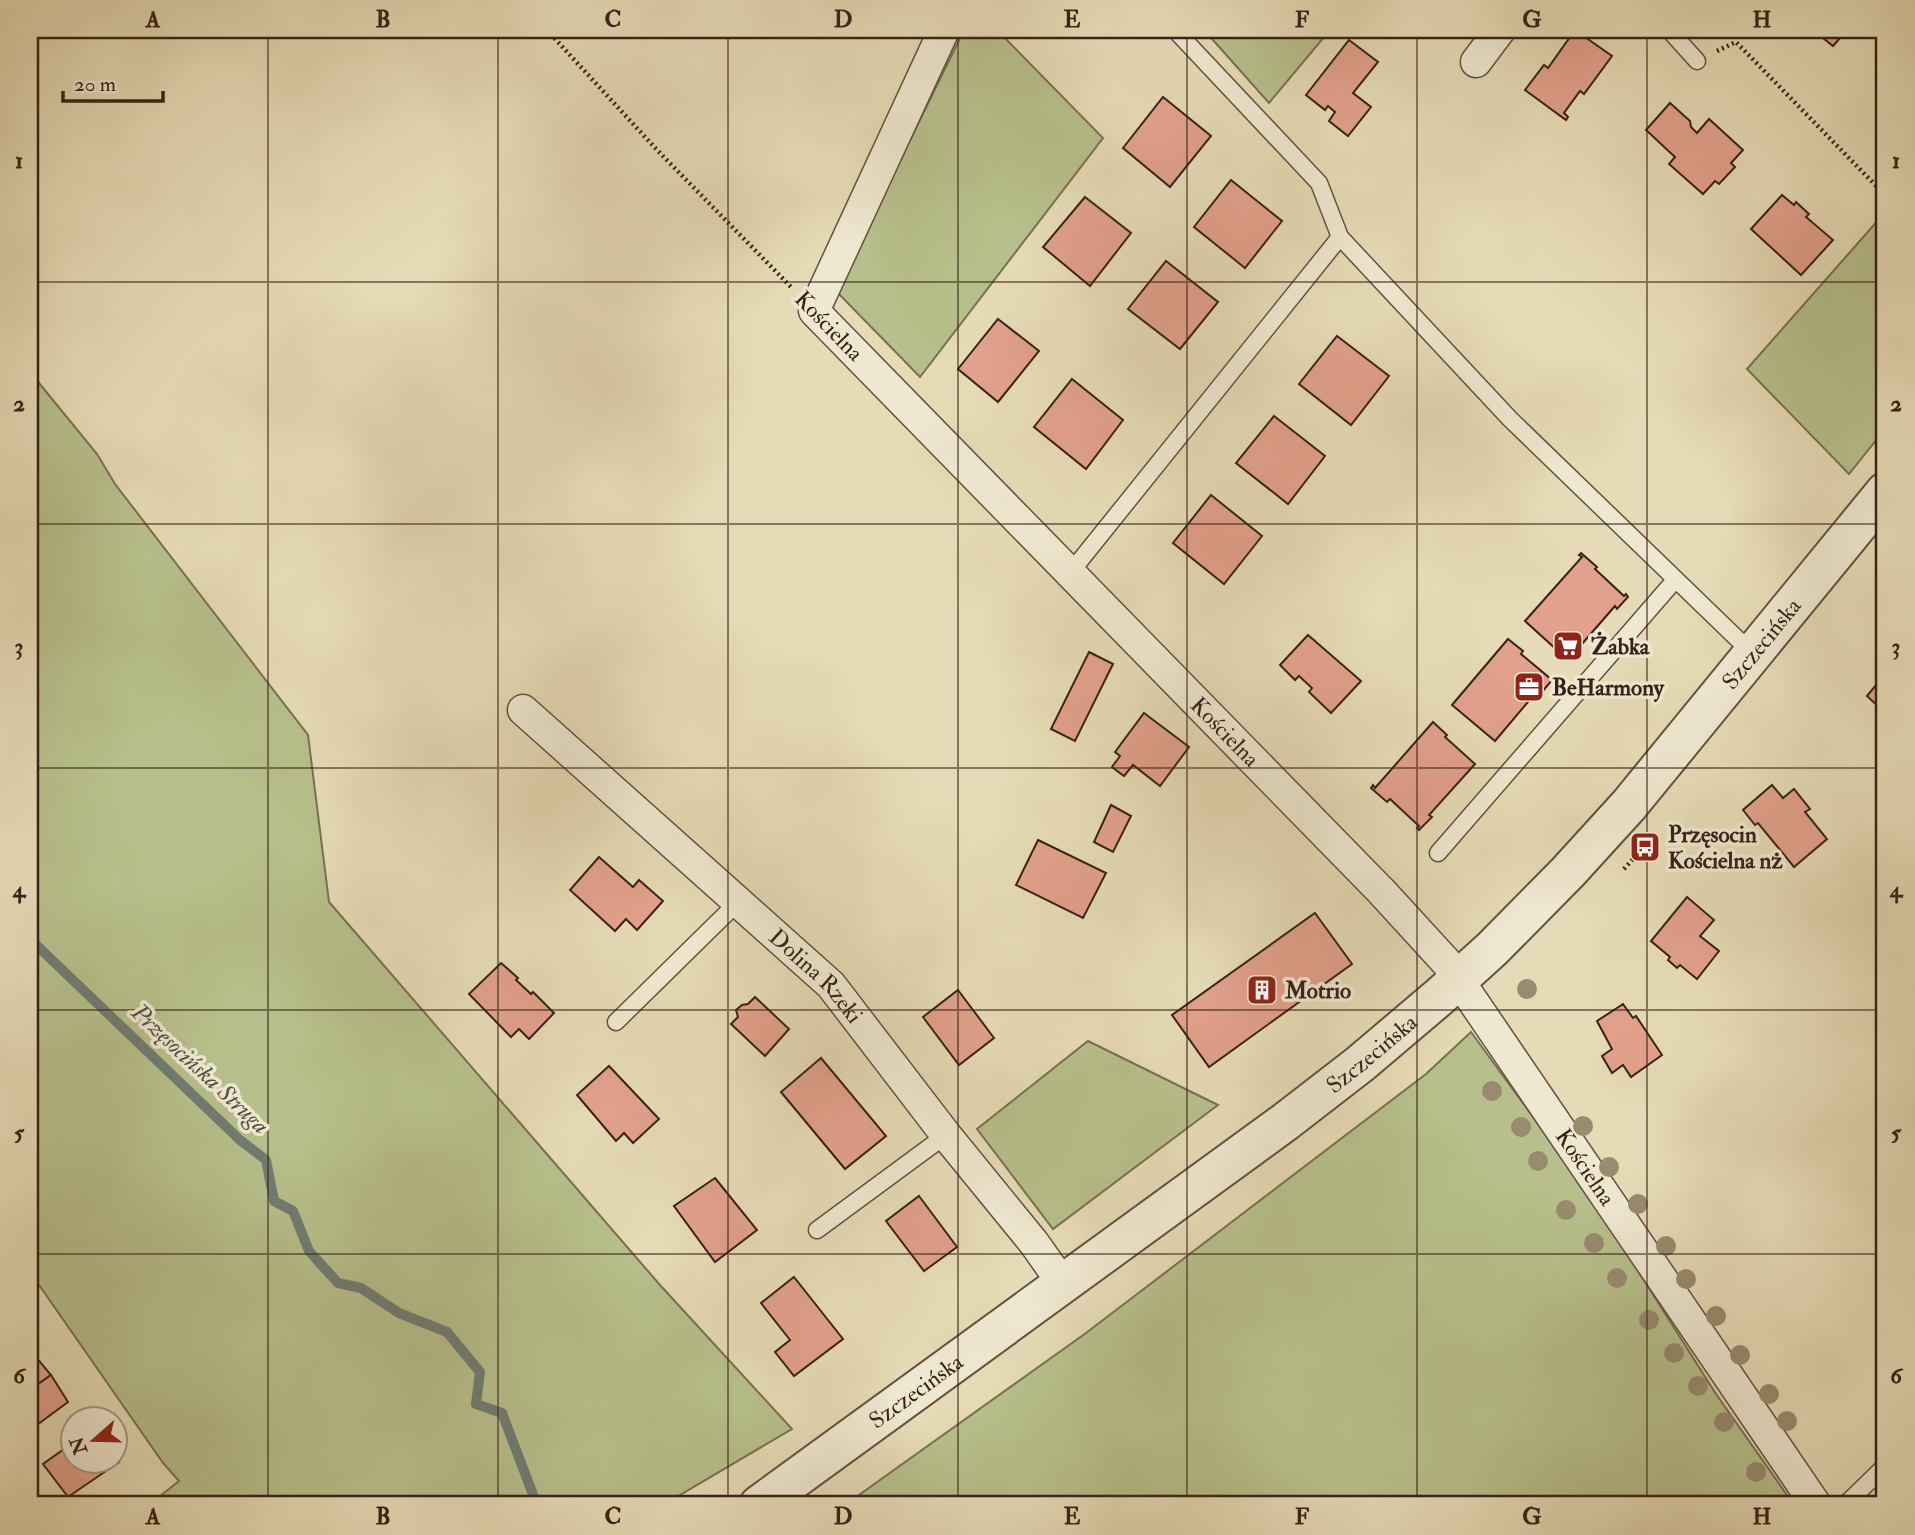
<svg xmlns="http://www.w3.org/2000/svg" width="1915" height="1535" font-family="'IM FELL Double Pica',serif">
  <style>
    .green { fill: #b7c08c; stroke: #787052; stroke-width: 2 }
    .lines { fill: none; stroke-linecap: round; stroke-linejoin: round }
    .stream { stroke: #707d72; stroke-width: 10 }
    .building { fill: #e2a18c; stroke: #382118; stroke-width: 2 }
    .service-casing { stroke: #645040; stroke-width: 19 }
    .minor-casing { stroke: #645040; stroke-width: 33 }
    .tertiary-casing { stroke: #645040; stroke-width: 42 }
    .path { stroke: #382118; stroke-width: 4.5; stroke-dasharray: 2 3.5; stroke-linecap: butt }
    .service { stroke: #efe8d0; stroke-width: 16 }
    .minor { stroke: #efe8d0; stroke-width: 30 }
    .tertiary { stroke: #efe8d0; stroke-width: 38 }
    .tree { fill: #988b6f }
    .grid { fill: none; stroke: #382118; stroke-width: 2; stroke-opacity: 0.55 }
    .labels { text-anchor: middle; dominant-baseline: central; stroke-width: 7; stroke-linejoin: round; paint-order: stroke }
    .street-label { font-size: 23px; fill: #382118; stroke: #efe8d0 }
    .poi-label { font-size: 23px; font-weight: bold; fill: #382118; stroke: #efe8d0; text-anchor: start }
    .water-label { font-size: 24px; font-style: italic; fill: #544f45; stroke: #efe8d0 }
    .neatline { fill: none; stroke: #382118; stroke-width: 2.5 }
    .grid-label { font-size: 23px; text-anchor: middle; font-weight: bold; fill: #382118 }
  </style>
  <rect width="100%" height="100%" fill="#e6dbb6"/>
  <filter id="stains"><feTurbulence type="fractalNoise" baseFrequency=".00286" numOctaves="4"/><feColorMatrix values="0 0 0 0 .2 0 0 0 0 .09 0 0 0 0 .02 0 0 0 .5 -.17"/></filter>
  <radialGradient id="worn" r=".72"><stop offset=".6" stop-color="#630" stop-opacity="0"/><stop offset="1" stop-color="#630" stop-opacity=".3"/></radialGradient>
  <!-- green -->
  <g class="green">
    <polygon points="964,30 997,30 1103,138 920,377 836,291"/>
    <polygon points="1204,30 1330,30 1269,103"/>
    <polygon points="1880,218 1885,223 1885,429 1849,474 1747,369"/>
    <polygon points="30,372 97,454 115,484 308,735 329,902 660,1285 792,1429 663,1505 149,1505 179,1481 163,1463 30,1272"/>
    <polygon points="1471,1032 1590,1195 1716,1394 1794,1505 845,1505 1086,1333 1426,1074"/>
    <polygon points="1088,1041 1218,1105 1053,1229 977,1129"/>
  </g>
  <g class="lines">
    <!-- stream -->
    <polyline class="stream" points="30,939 240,1140 266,1160 274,1201 293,1211 309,1251 338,1283 361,1288 399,1313 447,1332 480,1372 476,1404 502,1413 537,1505"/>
  </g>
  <!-- building -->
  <g class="building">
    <polygon points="1575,30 1612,56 1584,94 1580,91 1564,113 1568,117 1566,120 1525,90 1544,65 1548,68"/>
    <polygon points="1813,30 1847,30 1833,46"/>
    <polygon points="1349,40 1378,62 1353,93 1371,107 1348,136 1329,121 1335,112 1328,106 1325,110 1306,95"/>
    <polygon points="1163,97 1211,136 1170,187 1123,148"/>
    <polygon points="1670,103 1690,121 1691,127 1697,133 1709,119 1743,150 1731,163 1735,167 1719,184 1715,181 1703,194 1669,164 1675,157 1646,130"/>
    <polygon points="1231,180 1282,221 1245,268 1194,227"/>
    <polygon points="1782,195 1794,205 1796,202 1809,214 1806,217 1833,240 1801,275 1751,229"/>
    <polygon points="1085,197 1131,233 1090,286 1043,247"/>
    <polygon points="1166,261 1218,302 1180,349 1128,309"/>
    <polygon points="998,319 1039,351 998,402 958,369"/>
    <polygon points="1337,336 1389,376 1351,425 1299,384"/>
    <polygon points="1072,379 1123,420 1086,469 1034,427"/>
    <polygon points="1274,416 1325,456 1288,504 1236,463"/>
    <polygon points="1211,495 1262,536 1224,584 1173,543"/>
    <polygon points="1581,553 1597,567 1595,569 1624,596 1626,594 1628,597 1617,609 1615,606 1568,660 1525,621 1582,557 1579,555"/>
    <polygon points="1308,635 1361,681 1331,713 1309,692 1312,688 1299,676 1295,680 1280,665"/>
    <polygon points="1508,639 1523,651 1521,654 1552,680 1543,691 1538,690 1495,741 1452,705"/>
    <polygon points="1089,652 1113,664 1075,741 1051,729"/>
    <polygon points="1885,674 1885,713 1867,696"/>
    <polygon points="1144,713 1189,747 1160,786 1133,765 1124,776 1112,767 1120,756 1115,752"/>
    <polygon points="1433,722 1447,735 1445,737 1475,764 1429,815 1432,817 1419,830 1417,828 1419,826 1390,799 1387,802 1371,788 1373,785 1375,788"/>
    <polygon points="1772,785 1783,798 1794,789 1810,809 1805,812 1827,839 1794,867 1758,823 1755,825 1743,810"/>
    <polygon points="1111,805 1131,816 1113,852 1094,842"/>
    <polygon points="1038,840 1106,873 1083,918 1016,885"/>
    <polygon points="599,857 633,887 639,880 663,901 637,930 626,919 615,931 570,890"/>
    <polygon points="1687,897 1714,920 1700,936 1719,951 1697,979 1680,965 1677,968 1668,960 1670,957 1651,941"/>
    <polygon points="1315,913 1352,964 1209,1067 1172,1015"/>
    <polygon points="501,963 518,978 516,980 531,994 533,992 554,1013 529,1039 519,1029 511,1037 469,994"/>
    <polygon points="958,990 994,1038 959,1065 923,1017"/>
    <polygon points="755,997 789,1029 765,1056 731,1024 738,1017 736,1010 742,1005 748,1004"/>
    <polygon points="1623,1004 1633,1018 1636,1016 1662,1055 1631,1077 1623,1065 1612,1073 1602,1056 1612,1049 1597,1021"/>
    <polygon points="821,1058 886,1136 845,1169 781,1092"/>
    <polygon points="609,1066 659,1119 633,1143 624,1133 616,1141 577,1095"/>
    <polygon points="715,1178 757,1230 715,1262 674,1206"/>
    <polygon points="919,1196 957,1247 924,1271 886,1221"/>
    <polygon points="794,1277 843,1339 794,1376 775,1352 790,1340 761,1303"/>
    <polygon points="30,1350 51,1375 30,1390"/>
    <polygon points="51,1375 68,1402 30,1430 30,1390"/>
    <polygon points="74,1442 74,1462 116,1462 116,1458 119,1462 68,1497 43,1464"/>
  </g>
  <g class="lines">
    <!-- service casing -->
    <g class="service-casing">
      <g id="service">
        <polyline points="1175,30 1319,183 1340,237 1510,419 1753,654"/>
        <polyline points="1669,30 1697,61"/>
        <polyline points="1070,573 1340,237"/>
        <polyline points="1438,853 1675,580"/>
        <polyline points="616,1022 738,902"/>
        <polyline points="817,1230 946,1135"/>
        <polyline points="1845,1505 1885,1466"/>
      </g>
    </g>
    <!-- minor casing -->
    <g class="minor-casing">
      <g id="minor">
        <path id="s1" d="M944,30L814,311L1382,892L1447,963L1816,1505"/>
        <polyline points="1476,62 1500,30"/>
        <path id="s2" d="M523,710L831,985L946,1135L1034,1243L1063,1284"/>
      </g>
    </g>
    <!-- tertiary casing -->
    <g class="tertiary-casing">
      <g id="tertiary">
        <path id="s3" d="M759,1505L1285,1122L1360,1064L1439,997L1492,949L1568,872L1629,805L1885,492"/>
      </g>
    </g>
    <!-- path -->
    <g class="path">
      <polyline points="547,30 657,150 792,288"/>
      <polyline points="1717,51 1736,42 1885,195"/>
      <polyline points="1624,869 1646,844"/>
    </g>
    <!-- service -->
    <use href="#service" class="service"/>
    <!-- minor -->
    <use href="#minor" class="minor"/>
    <!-- tertiary -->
    <use href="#tertiary" class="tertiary"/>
  </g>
  <!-- trees -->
  <g class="tree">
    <circle cx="1527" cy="989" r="10"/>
    <circle cx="1492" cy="1091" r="10"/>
    <circle cx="1583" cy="1126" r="10"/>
    <circle cx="1521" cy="1127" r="10"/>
    <circle cx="1538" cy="1161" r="10"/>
    <circle cx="1609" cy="1167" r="10"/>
    <circle cx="1638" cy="1204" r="10"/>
    <circle cx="1566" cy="1210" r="10"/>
    <circle cx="1594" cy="1243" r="10"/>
    <circle cx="1666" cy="1246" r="10"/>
    <circle cx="1617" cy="1278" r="10"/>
    <circle cx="1686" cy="1279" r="10"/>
    <circle cx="1716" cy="1316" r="10"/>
    <circle cx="1649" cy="1320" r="10"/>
    <circle cx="1674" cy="1353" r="10"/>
    <circle cx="1740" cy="1355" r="10"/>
    <circle cx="1698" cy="1386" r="10"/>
    <circle cx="1769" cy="1394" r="10"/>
    <circle cx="1787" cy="1421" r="10"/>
    <circle cx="1724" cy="1422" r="10"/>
    <circle cx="1756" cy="1472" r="10"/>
  </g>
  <!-- grid -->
  <path class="grid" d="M268,30V1505M498,30V1505M728,30V1505M958,30V1505M1187,30V1505M1417,30V1505M1647,30V1505M30,282H1885M30,524H1885M30,768H1885M30,1010H1885M30,1254H1885"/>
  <!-- icons -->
  <defs>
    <g id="supermarket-square" transform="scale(1.575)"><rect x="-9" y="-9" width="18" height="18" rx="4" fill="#8f2418" stroke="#efe8d0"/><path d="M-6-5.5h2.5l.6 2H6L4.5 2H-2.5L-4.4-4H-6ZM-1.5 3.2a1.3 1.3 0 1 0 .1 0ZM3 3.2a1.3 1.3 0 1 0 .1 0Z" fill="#fff"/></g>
    <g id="office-square" transform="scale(1.575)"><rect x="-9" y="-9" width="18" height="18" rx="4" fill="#8f2418" stroke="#efe8d0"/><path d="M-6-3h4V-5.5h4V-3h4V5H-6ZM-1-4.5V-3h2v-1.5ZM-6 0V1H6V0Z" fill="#fff"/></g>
    <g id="bus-square" transform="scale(1.575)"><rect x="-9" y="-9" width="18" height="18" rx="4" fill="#8f2418" stroke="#efe8d0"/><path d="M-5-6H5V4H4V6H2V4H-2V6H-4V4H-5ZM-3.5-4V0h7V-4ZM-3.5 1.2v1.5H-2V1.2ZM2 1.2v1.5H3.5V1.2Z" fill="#fff"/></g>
    <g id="building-square" transform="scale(1.575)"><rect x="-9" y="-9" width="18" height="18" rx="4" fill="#8f2418" stroke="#efe8d0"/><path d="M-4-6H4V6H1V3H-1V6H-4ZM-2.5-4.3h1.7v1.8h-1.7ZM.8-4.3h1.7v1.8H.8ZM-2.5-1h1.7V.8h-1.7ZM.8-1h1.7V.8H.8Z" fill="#fff"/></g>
  </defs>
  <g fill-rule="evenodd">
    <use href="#supermarket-square" x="1568" y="646"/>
    <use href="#office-square" x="1529" y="687"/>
    <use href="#bus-square" x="1645" y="847"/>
    <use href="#building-square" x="1262" y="990"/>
  </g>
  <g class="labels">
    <!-- street labels -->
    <g class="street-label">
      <text transform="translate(829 326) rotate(46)">Kościelna</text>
      <text stroke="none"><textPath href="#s3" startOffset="1328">Szczecińska</textPath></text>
      <text stroke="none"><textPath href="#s1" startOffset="898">Kościelna</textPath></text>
      <text stroke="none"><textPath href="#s2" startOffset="396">Dolina Rzeki</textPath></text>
      <text stroke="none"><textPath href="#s3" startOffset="761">Szczecińska</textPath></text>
      <text stroke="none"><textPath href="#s1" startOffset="1465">Kościelna</textPath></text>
      <text stroke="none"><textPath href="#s3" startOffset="194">Szczecińska</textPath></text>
    </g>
    <!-- poi labels -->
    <g class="poi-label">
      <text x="1591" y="646">Żabka</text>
      <text x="1552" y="687">BeHarmony</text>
      <text x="1668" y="834">Przęsocin<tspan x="1668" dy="26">Kościelna nż</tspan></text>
      <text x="1285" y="990">Motrio</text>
    </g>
    <!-- water labels -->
    <g class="water-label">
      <text transform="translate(200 1069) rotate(43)">Przęsocińska Struga</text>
    </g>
  </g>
  <!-- margin -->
  <rect width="1915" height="1535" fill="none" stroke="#e6dbb6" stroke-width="77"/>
  <!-- north arrow -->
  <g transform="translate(94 1440) rotate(250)"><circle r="33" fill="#efe8d0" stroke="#a69886" stroke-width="2"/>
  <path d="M0-5L12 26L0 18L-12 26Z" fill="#8f2418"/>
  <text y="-10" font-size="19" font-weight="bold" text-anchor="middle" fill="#382118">N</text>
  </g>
  <!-- scale -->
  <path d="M63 91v10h100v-10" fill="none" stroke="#382118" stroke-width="3.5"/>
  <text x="74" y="91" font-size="21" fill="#382118" stroke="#efe8d0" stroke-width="5" paint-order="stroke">20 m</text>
  <rect x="38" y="38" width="1838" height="1458" class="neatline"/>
  <g class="grid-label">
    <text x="153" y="27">A</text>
    <text x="383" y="27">B</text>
    <text x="613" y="27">C</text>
    <text x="843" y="27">D</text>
    <text x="1072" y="27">E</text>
    <text x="1302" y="27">F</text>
    <text x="1532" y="27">G</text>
    <text x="1762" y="27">H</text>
    <text x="19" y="168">1</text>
    <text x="1896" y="168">1</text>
    <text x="19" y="411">2</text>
    <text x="1896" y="411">2</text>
    <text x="19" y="654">3</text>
    <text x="1896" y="654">3</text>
    <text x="19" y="897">4</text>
    <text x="1896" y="897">4</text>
    <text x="19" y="1140">5</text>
    <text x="1896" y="1140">5</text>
    <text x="19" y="1383">6</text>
    <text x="1896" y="1383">6</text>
    <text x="153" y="1524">A</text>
    <text x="383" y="1524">B</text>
    <text x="613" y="1524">C</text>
    <text x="843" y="1524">D</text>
    <text x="1072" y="1524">E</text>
    <text x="1302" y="1524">F</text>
    <text x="1532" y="1524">G</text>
    <text x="1762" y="1524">H</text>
  </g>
  <rect width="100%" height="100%" filter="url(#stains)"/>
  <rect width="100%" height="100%" fill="url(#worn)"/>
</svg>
